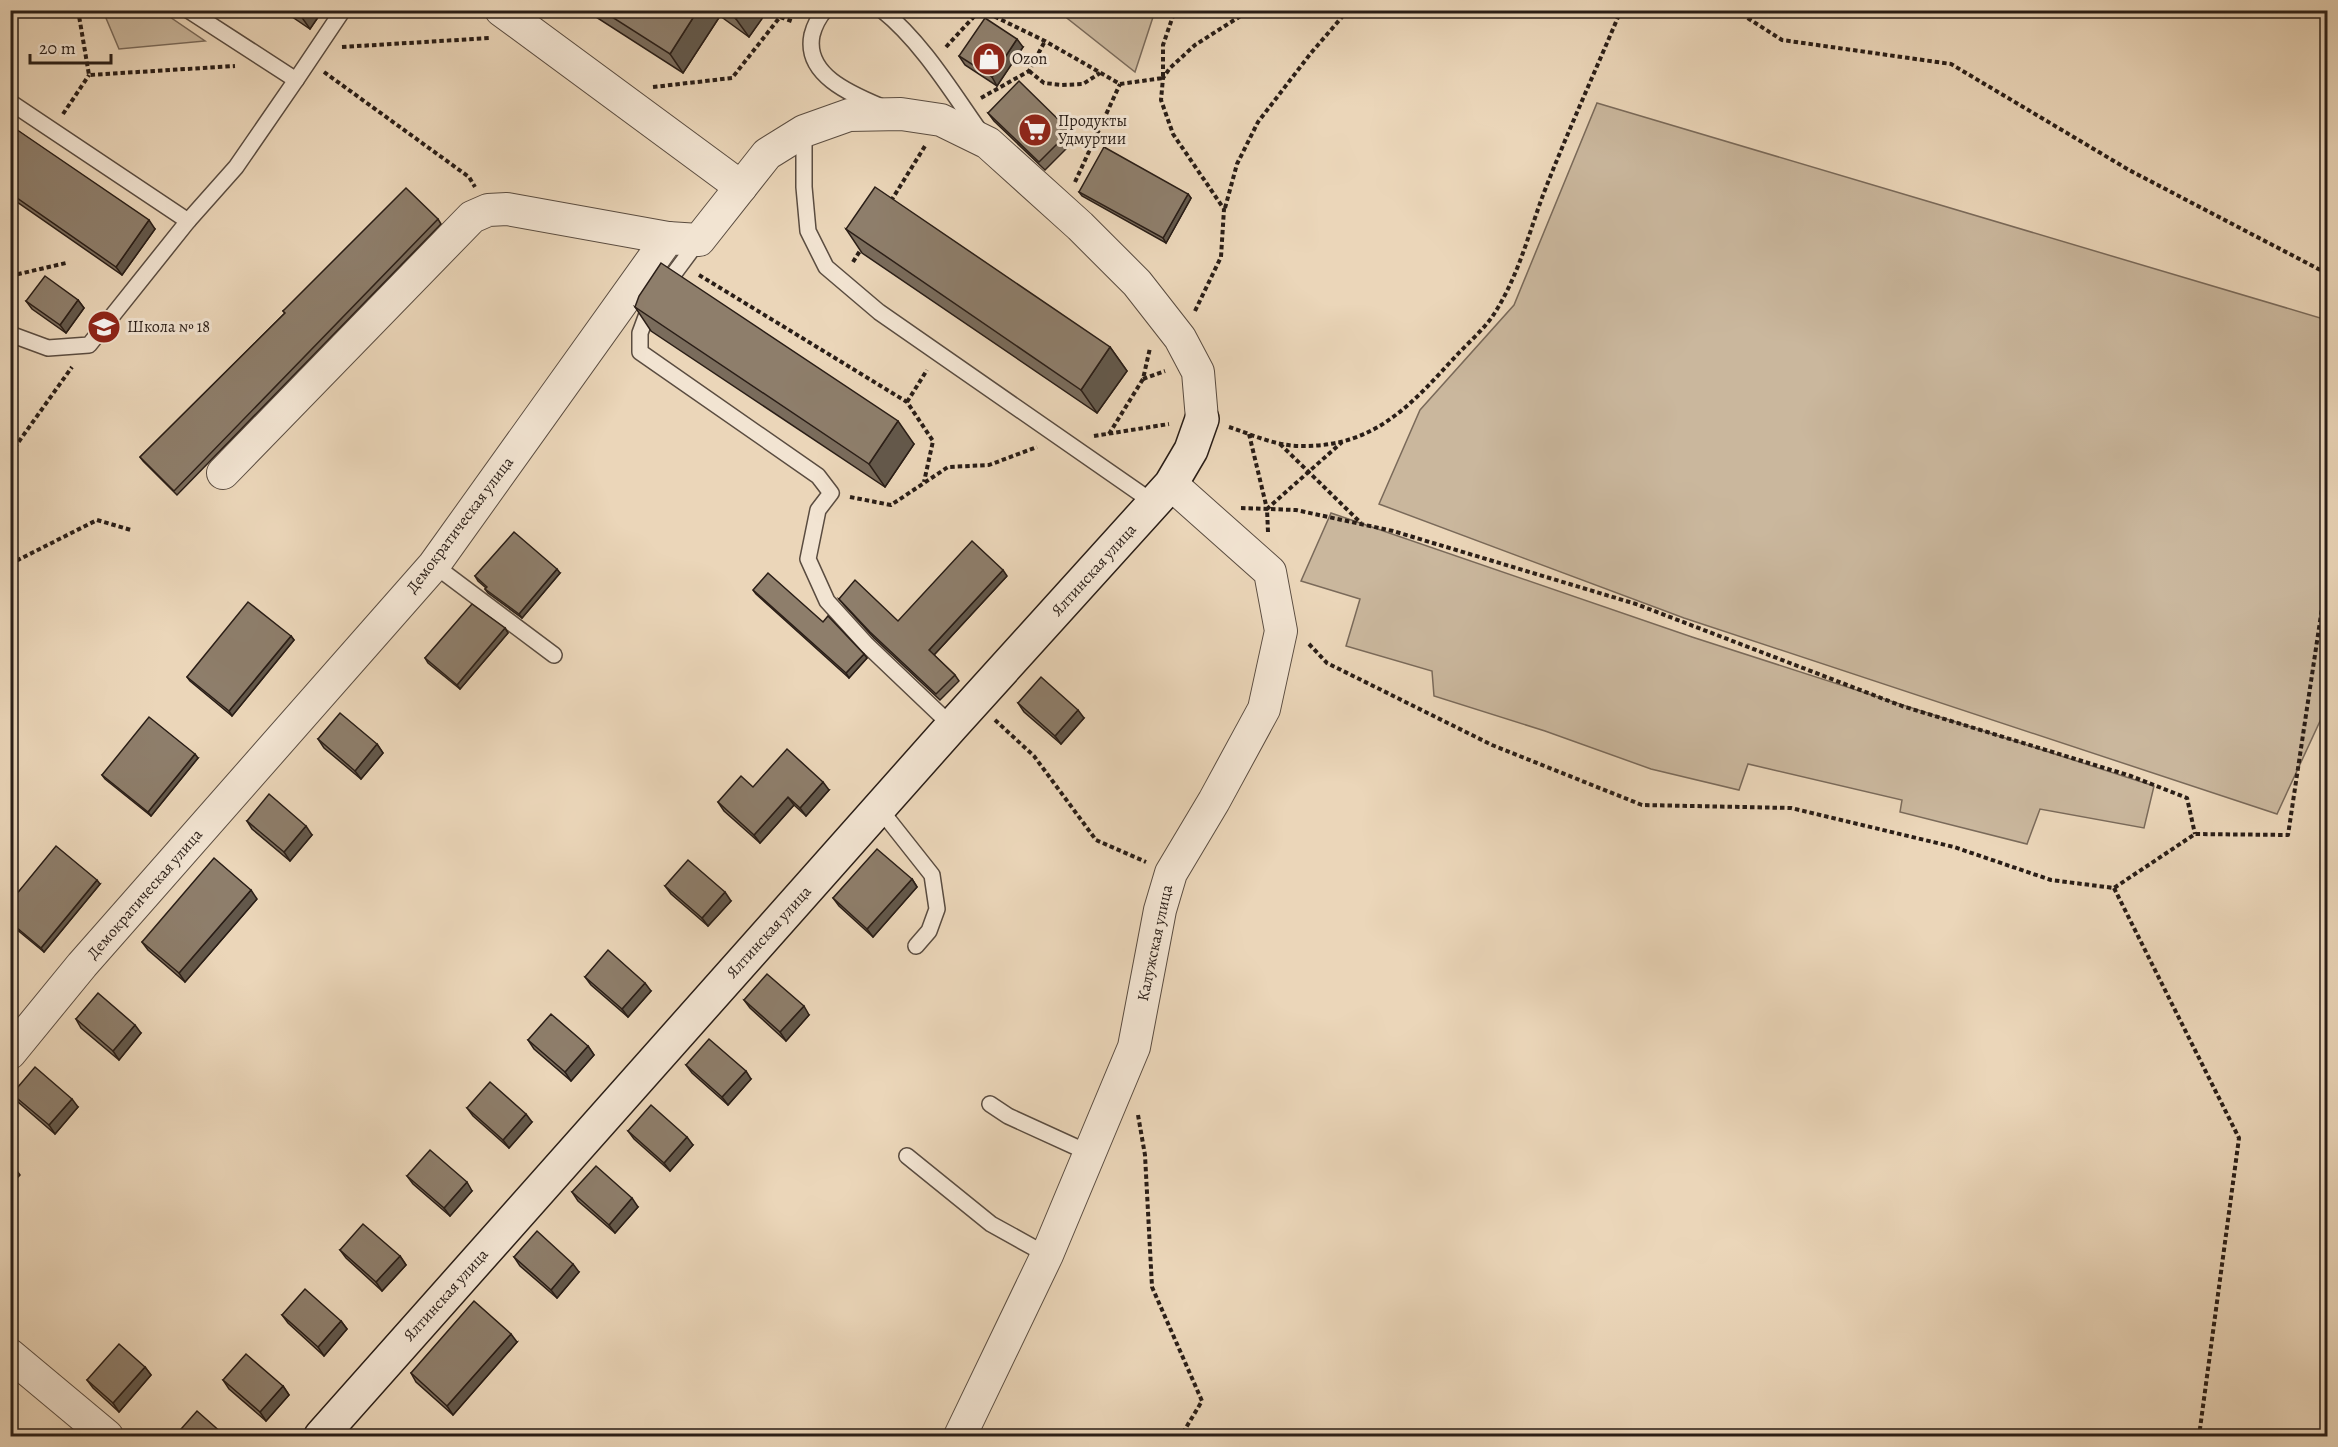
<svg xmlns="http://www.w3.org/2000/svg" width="2338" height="1447" font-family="Alegreya,serif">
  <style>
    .green { fill: #cab79d; stroke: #7a6a5a; stroke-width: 1.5 }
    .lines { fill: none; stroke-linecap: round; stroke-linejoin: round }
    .lane-casing { stroke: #5a4c40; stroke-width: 18 }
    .street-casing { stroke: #5a4c40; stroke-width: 34 }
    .secondary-casing { stroke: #2a1e17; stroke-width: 36 }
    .path { stroke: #2a1e17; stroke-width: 4; stroke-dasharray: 4.5 3; stroke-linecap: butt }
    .lane { stroke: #f2e4d2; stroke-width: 15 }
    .street { stroke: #f2e4d2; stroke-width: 32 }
    .secondary { stroke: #f2e4d2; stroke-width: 33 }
    .wall { fill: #7a6c5c; stroke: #2a1e17; stroke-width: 1.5 }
    .shaded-wall { fill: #63584b; stroke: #2a1e17; stroke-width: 1.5 }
    .building { fill: #8e7e6b; stroke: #2a1e17; stroke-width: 1.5 }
    .labels { text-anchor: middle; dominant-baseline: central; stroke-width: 6; stroke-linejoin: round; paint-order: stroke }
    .poi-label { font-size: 16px; fill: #2a1e17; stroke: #f2e4d2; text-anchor: start }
    .street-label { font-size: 16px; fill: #2a1e17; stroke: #f2e4d2 }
  </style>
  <rect width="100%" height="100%" fill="#ebd6b9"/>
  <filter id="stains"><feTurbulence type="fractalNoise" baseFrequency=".00333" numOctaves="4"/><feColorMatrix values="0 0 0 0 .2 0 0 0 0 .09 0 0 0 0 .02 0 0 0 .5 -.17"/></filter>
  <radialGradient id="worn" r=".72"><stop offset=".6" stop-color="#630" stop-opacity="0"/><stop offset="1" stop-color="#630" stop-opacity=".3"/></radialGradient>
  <!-- green -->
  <g class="green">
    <polygon points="103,11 161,11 205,41 119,49"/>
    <polygon points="1058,11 1155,11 1135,72"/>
    <polygon points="1597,103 2327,320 2327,706 2277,814 1684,618 1379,504 1420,410 1514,305"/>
    <polygon points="1331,513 1692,637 2154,786 2144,828 2040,809 2027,844 1900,812 1902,800 1748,764 1739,790 1651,769 1545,731 1434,696 1432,671 1346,646 1360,599 1301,581"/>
  </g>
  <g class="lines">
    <!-- lane casing -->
    <g class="lane-casing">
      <g id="lane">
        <polyline points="188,10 296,80 343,10"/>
        <path d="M825,10C819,17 814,27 812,35C804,75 851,94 882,107"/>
        <path d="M882,10C922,42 952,92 981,133"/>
        <polyline points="10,102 188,221"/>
        <polyline points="804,131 804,187 808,231 826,267 879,312 1154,503"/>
        <polyline points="699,240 650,306 640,333 640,352 818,476 831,493 818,510 808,559 827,601 867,645 952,726"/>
        <polyline points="10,334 48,348 89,345 188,221 236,167 296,80"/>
        <polyline points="434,565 554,655"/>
        <polyline points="879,808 932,875 937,909 929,931 916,946"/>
        <polyline points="990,1104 1008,1116 1089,1153"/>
        <polyline points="907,1156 991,1224 1047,1255"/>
      </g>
    </g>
    <!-- street casing -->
    <g class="street-casing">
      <g id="street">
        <polyline points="501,10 741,187"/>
        <polyline points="223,473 472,217 488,210 507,209 668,238"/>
        <polyline points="10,1053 82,965 434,565 668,238 699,240 767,154 804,131 849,115 901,114 941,120 988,143 1080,226 1137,283 1180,338 1198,372 1202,419"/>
        <polyline points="10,1355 107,1436"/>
        <polyline points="960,1436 1047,1255 1134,1047 1160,910 1171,873 1214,801 1264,709 1281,631 1270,572 1171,484"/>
      </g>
    </g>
    <!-- secondary casing -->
    <g class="secondary-casing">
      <polyline id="secondary" points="321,1436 952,726 1171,484 1191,450 1202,419"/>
    </g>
    <!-- path -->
    <g class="path">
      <polyline points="78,10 89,75 235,66"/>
      <polyline points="981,10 1045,41 1120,84 1163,78 1163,45 1175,10"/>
      <polyline points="1735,10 1782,40 1951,64 2129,170 2328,274"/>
      <polyline points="342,47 490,38"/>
      <polyline points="946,47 980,10"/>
      <polyline points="1029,71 1044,83 1062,85 1083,84 1100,73"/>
      <polyline points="324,72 469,177 475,187"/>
      <polyline points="653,87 732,78 780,17 794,22"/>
      <polyline points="981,98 1029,71 1045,41"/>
      <polyline points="63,114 89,75"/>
      <polyline points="1075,182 1120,84"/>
      <polyline points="891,201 925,146"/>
      <polyline points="1225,208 1237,164 1258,122 1311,53 1348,10"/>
      <polyline points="853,262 863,246"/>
      <polyline points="699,275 907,402 933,441 924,482"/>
      <polyline points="10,276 66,263"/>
      <polyline points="1195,311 1221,257 1224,209 1173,134 1161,100 1163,78 1170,68 1195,45 1250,10"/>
      <polyline points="1143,379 1165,371"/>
      <polyline points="907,402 927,370"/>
      <path d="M1229,427C1253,435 1278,447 1304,446C1375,446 1411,405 1455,357C1467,344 1482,331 1492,317C1517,280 1528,236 1543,195C1567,133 1595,72 1621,10"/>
      <polyline points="1109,434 1143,379 1150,348"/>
      <polyline points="1249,434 1267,509"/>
      <polyline points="1094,436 1169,424"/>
      <polyline points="1280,444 1361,523"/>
      <polyline points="10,454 72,367"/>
      <polyline points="850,497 891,505 948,467 989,465 1037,447"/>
      <polyline points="1241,508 1296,510 1393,531 1636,604 1902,706 2131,776 2187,798 2195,834"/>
      <polyline points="1268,532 1267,509 1342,442"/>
      <polyline points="10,564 97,520 131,530"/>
      <polyline points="1309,644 1327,663 1492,745 1642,805 1791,808 1954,847 2051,880 2114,888 2195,834 2288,835 2328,568"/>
      <polyline points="995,720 1034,756 1096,840 1146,862"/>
      <polyline points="2114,888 2239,1138 2199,1436"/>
      <polyline points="1138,1115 1145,1155 1152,1287 1202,1401 1181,1436"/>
    </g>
    <!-- lane -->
    <use href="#lane" class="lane"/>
    <!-- street -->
    <use href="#street" class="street"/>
    <!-- secondary -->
    <use href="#secondary" class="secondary"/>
  </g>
  <!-- wall -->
  <g class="wall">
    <polygon points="282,10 323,10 310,29"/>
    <polygon points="585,10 768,10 749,37 720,16 683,73"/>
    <polygon points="1023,47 997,86 965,65 959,56"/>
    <polygon points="988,113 1070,131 1076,139 1045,170 994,121"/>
    <polygon points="10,125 155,229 122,275 10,197"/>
    <polygon points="1079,192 1188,194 1191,198 1166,243 1082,196"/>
    <polygon points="438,219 441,224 177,495 143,461 140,457 285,313 283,311"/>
    <polygon points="846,229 1110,347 1127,371 1097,413 862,253"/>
    <polygon points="78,300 84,308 66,333 32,309 26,301"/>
    <polygon points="635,307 914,444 885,487 651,331"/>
    <polygon points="560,573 522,618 488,593 485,589 486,588 478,581 475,576"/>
    <polygon points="1007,576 934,655 955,675 959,681 940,700 874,638 844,605 839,599 898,621"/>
    <polygon points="753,590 823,622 867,658 849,678 756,594"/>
    <polygon points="505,628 508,633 460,689 428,663 425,658"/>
    <polygon points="291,636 294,640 232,716 190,681 187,677"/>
    <polygon points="1018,703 1084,718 1061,744 1024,712"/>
    <polygon points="318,739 377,744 383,753 361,779 324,748"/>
    <polygon points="198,758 151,816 105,779 102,775"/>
    <polygon points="829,790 806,816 794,805 760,843 724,811 718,802"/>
    <polygon points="247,821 312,835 290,861 252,829"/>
    <polygon points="912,879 917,887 873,937 839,906 833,898"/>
    <polygon points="100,884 44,952 10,924 10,902"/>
    <polygon points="665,886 731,901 708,926 671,894"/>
    <polygon points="257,899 185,982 148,950 142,942"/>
    <polygon points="585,977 651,991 628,1017 591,985"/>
    <polygon points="744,1000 809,1015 786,1041 750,1008"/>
    <polygon points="76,1019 141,1033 119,1060 81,1028"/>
    <polygon points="528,1040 588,1046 594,1055 571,1081 534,1049"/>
    <polygon points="686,1065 751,1079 728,1105 692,1073"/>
    <polygon points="12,1094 78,1107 55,1134 18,1102"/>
    <polygon points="467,1108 532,1122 509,1148 473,1116"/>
    <polygon points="628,1131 693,1145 670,1171 634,1139"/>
    <polygon points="407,1176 472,1191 450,1216 413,1184"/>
    <polygon points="572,1192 638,1207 615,1233 578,1201"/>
    <polygon points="340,1250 400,1256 406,1265 382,1291 346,1258"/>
    <polygon points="514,1257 579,1272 557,1298 520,1266"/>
    <polygon points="282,1315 341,1321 347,1329 324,1356 288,1323"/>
    <polygon points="517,1342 453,1415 416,1382 411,1373"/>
    <polygon points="145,1367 151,1375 119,1412 93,1388 87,1380"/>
    <polygon points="223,1380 283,1386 289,1395 266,1421 229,1389"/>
  </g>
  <!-- shaded-wall -->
  <g class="shaded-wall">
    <polygon points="299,10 323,10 310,29 298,12"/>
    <polygon points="698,10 716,10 720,16 683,73 670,54"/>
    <polygon points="742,10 768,10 749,37 736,19"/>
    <polygon points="1017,39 1023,47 997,86 992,77"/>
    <polygon points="1188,194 1191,198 1166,243 1163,238"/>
    <polygon points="149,220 155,229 122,275 116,267"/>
    <polygon points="78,300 84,308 66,333 60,325"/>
    <polygon points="1110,347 1127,371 1097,413 1081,390"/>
    <polygon points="898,421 914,444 885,487 869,464"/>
    <polygon points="557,569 560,573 522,618 519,614"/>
    <polygon points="1003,570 1007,576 933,656 929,650"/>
    <polygon points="505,628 508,633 460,689 457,685"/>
    <polygon points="291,636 294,640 232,716 229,711"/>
    <polygon points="864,654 867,658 849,678 846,673"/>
    <polygon points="1078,710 1084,718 1061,744 1055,736"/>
    <polygon points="377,744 383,753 361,779 355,771"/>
    <polygon points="195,754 198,758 151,816 148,812"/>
    <polygon points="823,782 829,790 806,816 800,808"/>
    <polygon points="788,797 794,805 760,843 754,835"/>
    <polygon points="306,826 312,835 290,861 284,852"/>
    <polygon points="912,879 917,887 873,937 867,929"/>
    <polygon points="97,880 100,884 44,952 41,948"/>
    <polygon points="251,890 257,899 185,982 179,973"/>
    <polygon points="725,892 731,901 708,926 702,918"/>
    <polygon points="645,983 651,991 628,1017 622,1009"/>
    <polygon points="804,1006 809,1015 786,1041 780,1032"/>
    <polygon points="135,1025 141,1033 119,1060 113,1051"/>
    <polygon points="588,1046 594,1055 571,1081 565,1072"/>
    <polygon points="746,1071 751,1079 728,1105 722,1097"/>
    <polygon points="72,1099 78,1107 55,1134 49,1125"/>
    <polygon points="526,1114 532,1122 509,1148 503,1140"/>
    <polygon points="687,1137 693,1145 670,1171 664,1163"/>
    <polygon points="14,1167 20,1175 10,1186 10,1170"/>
    <polygon points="467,1182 472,1191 450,1216 444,1208"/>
    <polygon points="632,1198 638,1207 615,1233 609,1225"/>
    <polygon points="400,1256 406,1265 382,1291 376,1282"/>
    <polygon points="573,1264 579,1272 557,1298 551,1290"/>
    <polygon points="341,1321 347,1329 324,1356 318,1347"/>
    <polygon points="511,1334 517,1342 453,1415 447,1406"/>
    <polygon points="145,1367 151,1375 119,1412 113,1403"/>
    <polygon points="283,1386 289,1395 266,1421 260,1412"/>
  </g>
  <!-- building -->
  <g class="building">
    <polygon points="601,10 698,10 670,54"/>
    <polygon points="725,10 742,10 736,19"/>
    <polygon points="985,18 1017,39 992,77 959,56"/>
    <polygon points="1019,81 1070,131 1039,162 988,113"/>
    <polygon points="10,125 149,220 116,267 10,193"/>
    <polygon points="1104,147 1188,194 1163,238 1079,192"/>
    <polygon points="875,187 1110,347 1081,390 846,229"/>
    <polygon points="406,188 438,219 174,491 140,457 285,313 283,311"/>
    <polygon points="661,263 898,421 869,464 635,307 639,296"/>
    <polygon points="45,276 78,300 60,325 26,301"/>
    <polygon points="514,532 557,569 519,614 485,589 487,587 475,576"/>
    <polygon points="972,541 1003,570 929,650 955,675 936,694 870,632 839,599 855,580 898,621"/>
    <polygon points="768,573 823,622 828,616 864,654 846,673 753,590"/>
    <polygon points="248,602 291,636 229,711 187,677"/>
    <polygon points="472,604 505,628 457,685 425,658"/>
    <polygon points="1041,677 1078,710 1055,736 1018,703"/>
    <polygon points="340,713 377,744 355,771 318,739"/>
    <polygon points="149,717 195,754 148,812 102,775"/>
    <polygon points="787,749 823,782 800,808 788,797 754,835 718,802 741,776 753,787"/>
    <polygon points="269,794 306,826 284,852 247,821"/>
    <polygon points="56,846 97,880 41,948 10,922 10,902"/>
    <polygon points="877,849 912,879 867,929 833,898"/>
    <polygon points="214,858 251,890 179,973 142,942"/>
    <polygon points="688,860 725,892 702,918 665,886"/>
    <polygon points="608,950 645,983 622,1009 585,977"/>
    <polygon points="767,974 804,1006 780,1032 744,1000"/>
    <polygon points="98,993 135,1025 113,1051 76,1019"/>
    <polygon points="551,1014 588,1046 565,1072 528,1040"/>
    <polygon points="709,1039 746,1071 722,1097 686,1065"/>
    <polygon points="35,1067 72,1099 49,1125 12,1094"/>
    <polygon points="490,1082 526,1114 503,1140 467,1108"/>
    <polygon points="651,1105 687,1137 664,1163 628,1131"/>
    <polygon points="430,1150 467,1182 444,1208 407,1176"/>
    <polygon points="596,1166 632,1198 609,1225 572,1192"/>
    <polygon points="363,1224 400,1256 376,1282 340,1250"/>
    <polygon points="537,1231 573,1264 551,1290 514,1257"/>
    <polygon points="305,1289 341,1321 318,1347 282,1315"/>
    <polygon points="474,1301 511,1334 447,1406 411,1373"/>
    <polygon points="119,1344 145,1367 113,1403 87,1380"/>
    <polygon points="246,1354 283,1386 260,1412 223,1380"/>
    <polygon points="197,1411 223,1434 220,1437 174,1437"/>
  </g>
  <!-- icons -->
  <defs>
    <g id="shop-disc" transform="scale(1.725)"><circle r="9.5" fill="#8f2418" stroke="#f2e4d2"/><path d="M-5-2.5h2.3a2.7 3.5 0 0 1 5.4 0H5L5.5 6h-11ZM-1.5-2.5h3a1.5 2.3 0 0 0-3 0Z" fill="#fff"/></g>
    <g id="supermarket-disc" transform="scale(1.725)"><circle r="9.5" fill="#8f2418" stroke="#f2e4d2"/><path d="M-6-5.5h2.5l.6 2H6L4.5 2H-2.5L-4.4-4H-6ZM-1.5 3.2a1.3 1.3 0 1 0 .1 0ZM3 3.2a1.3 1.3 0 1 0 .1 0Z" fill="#fff"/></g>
    <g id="school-disc" transform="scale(1.725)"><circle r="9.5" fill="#8f2418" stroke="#f2e4d2"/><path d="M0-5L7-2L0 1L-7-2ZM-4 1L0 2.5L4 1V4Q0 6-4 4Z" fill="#fff"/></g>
  </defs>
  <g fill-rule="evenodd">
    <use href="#shop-disc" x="989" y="59"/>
    <use href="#supermarket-disc" x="1035" y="130"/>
    <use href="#school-disc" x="104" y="327"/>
  </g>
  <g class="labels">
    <!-- poi labels -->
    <g class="poi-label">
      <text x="1012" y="59">Ozon</text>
      <text x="1058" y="121">Продукты<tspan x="1058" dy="18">Удмуртии</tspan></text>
      <text x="127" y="327">Школа № 18</text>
    </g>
    <!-- street labels -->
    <g class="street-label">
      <text transform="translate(460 525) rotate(-53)">Демократическая улица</text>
      <text transform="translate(1094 570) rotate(-48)">Ялтинская улица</text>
      <text transform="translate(145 894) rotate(-49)">Демократическая улица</text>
      <text transform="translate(769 932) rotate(-48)">Ялтинская улица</text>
      <text transform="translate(1155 943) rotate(-78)">Калужская улица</text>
      <text transform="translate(446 1295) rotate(-48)">Ялтинская улица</text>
    </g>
  </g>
  <!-- margin -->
  <rect width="2338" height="1447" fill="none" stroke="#ebd6b9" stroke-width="36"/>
  <rect x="12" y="12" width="2314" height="1423" fill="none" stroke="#2a1e17" stroke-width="3"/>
  <rect x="18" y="18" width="2302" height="1411" fill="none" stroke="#2a1e17" stroke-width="1.5"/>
  <!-- scale -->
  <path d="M30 54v9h81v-9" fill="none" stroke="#2a1e17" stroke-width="3"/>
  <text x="39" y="54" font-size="18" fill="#2a1e17" stroke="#f2e4d2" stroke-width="4.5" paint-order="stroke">20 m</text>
  <rect width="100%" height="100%" filter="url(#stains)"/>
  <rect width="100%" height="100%" fill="url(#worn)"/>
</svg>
